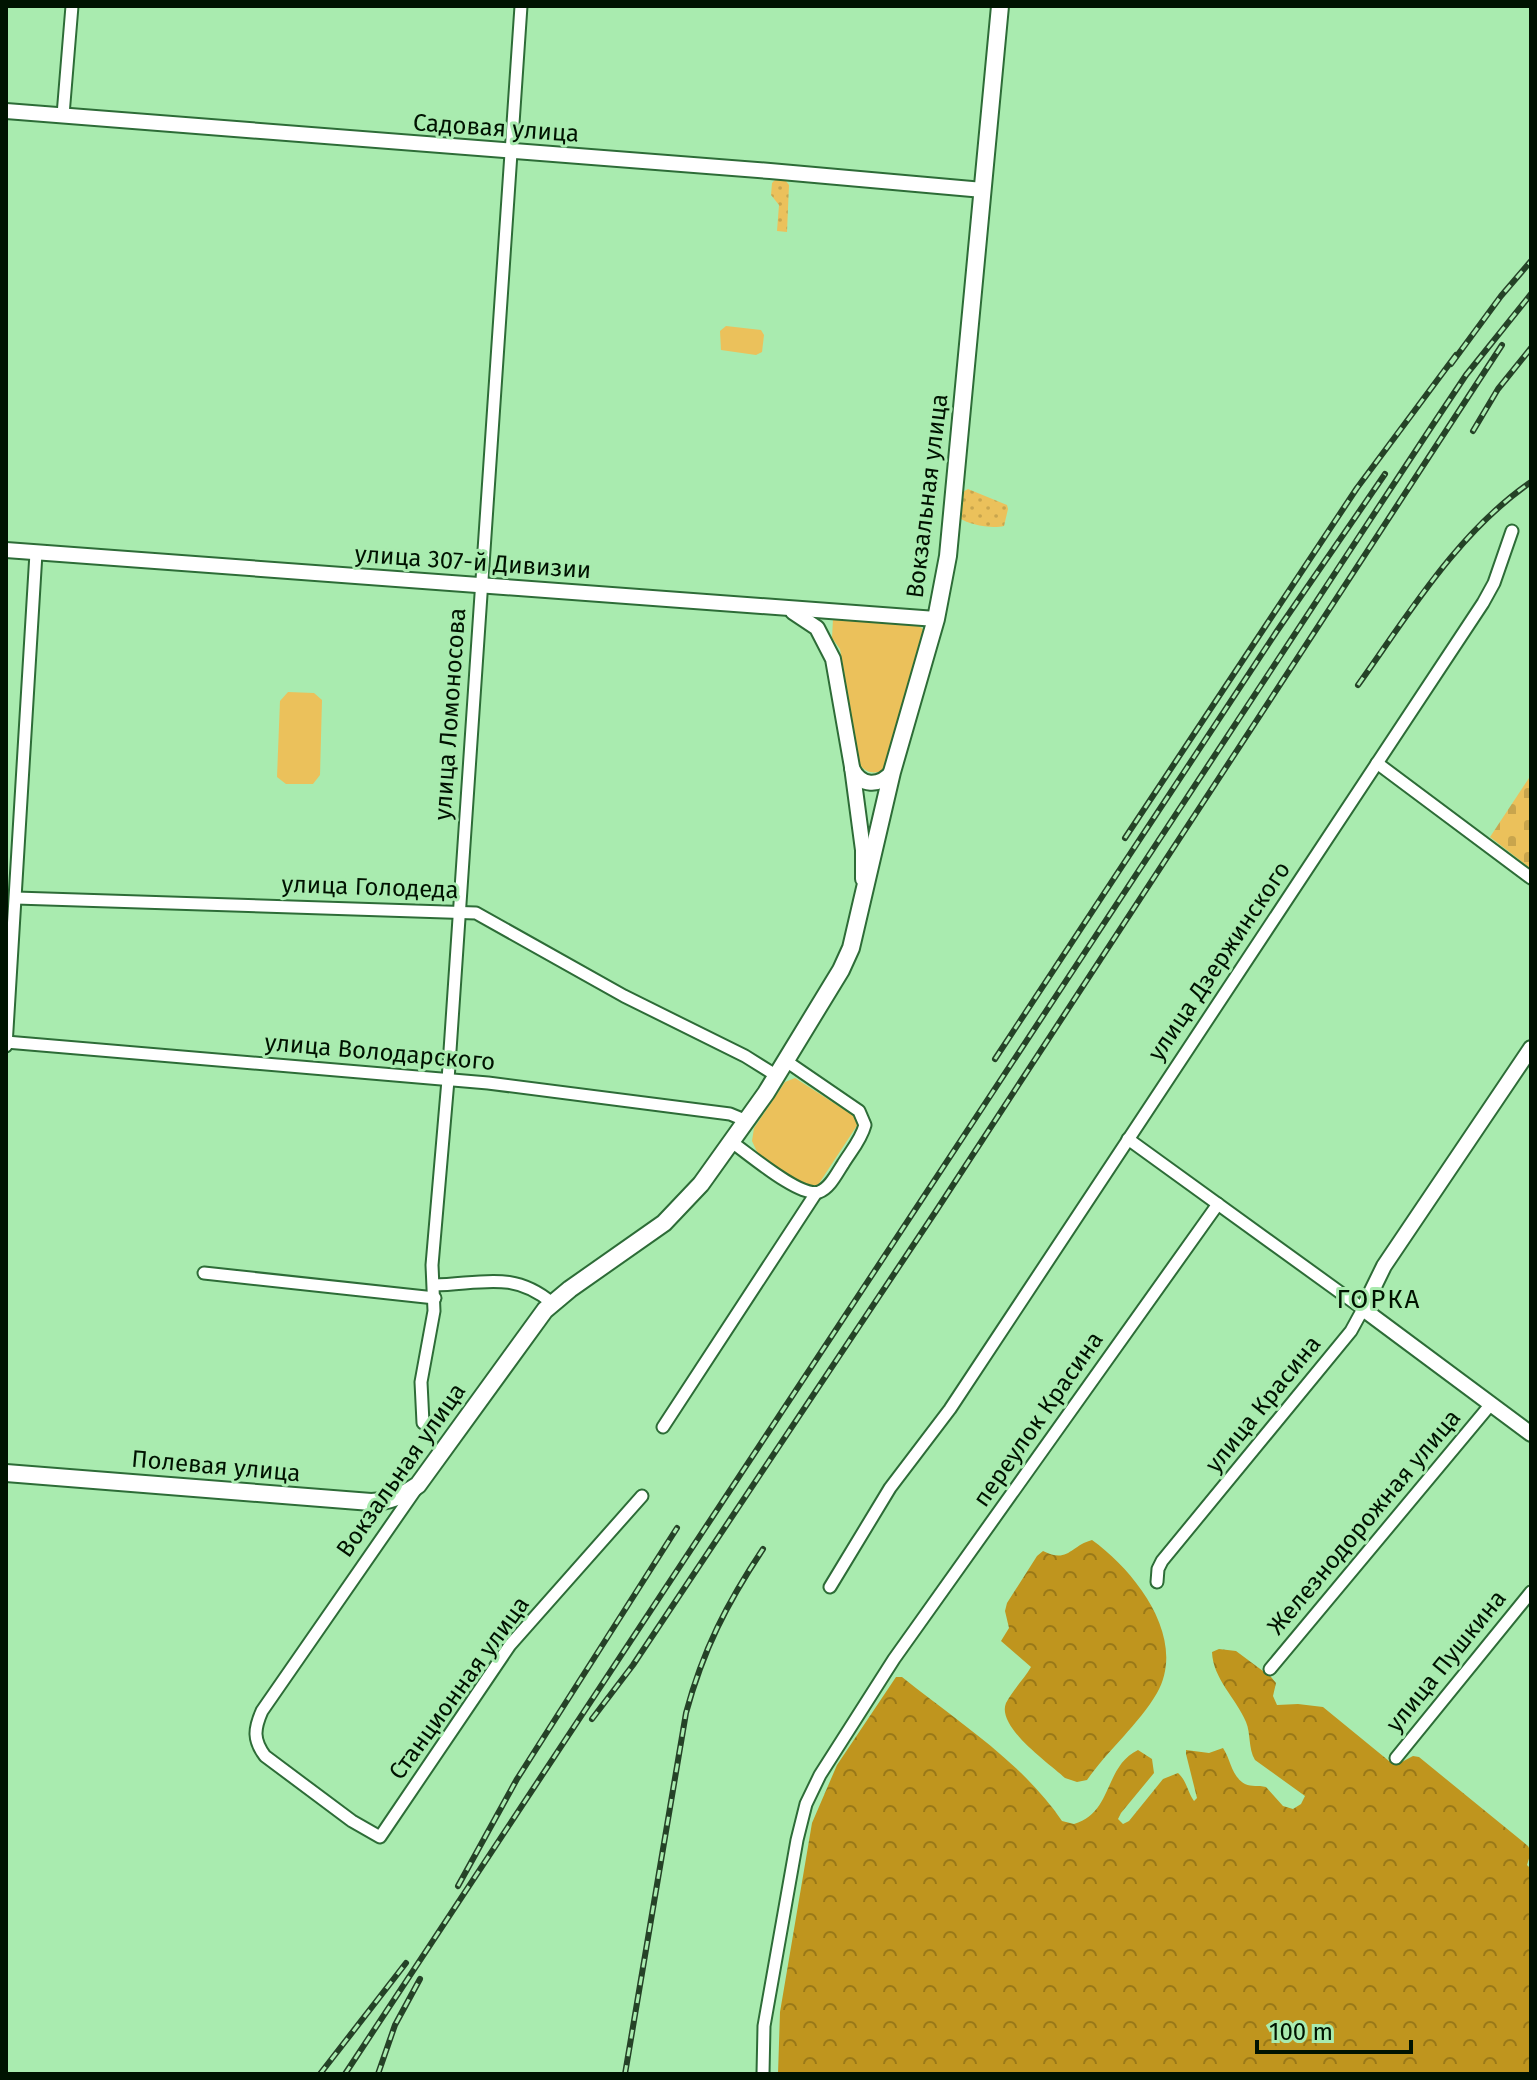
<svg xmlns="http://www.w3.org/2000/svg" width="1537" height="2080" font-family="'Fira Sans',sans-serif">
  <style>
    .grass { fill: url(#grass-dots) }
    .forest { fill: url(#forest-crowns) }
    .cemetery { fill: url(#cemetery-stones) }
    .green { fill: #ebc15b }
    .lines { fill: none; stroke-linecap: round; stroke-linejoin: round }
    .minor-casing { stroke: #2d6c37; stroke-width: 15 }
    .tertiary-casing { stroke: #2d6c37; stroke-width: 18 }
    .secondary-casing { stroke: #2d6c37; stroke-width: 20 }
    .minor { stroke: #fff; stroke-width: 11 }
    .tertiary { stroke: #fff; stroke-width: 14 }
    .secondary { stroke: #fff; stroke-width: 16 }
    .rail-casing { stroke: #254227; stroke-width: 6 }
    .rail { stroke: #a9ebaf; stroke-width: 3; stroke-dasharray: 9; stroke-linecap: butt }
    .labels { text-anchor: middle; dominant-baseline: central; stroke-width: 6; stroke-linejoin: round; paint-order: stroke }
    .street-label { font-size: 24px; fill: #001301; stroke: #a9ebaf }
    .neighbourhood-label { font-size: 26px; letter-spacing: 2px; fill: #001301; stroke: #a9ebaf }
  </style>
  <defs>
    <pattern id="grass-dots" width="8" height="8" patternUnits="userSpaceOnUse" patternTransform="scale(2)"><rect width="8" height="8" fill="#ebc15b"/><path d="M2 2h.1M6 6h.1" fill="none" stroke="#c8a54d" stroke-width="1.8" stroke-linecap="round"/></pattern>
    <pattern id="forest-crowns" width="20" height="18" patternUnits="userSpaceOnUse" patternTransform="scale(2)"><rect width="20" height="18" fill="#bf951e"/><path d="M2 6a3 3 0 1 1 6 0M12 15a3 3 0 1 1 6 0" fill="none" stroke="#997818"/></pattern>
    <pattern id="cemetery-stones" width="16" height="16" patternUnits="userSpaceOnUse" patternTransform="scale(2)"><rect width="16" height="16" fill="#ebc15b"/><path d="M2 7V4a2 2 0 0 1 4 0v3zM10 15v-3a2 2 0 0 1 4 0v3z" fill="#c8a54d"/></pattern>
  </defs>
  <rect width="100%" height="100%" fill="#a9ebaf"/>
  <!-- grass -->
  <g class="grass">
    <polygon points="776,179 785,180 789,185 787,232 777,231 779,205 771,195 772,183"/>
    <path d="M968,489L1007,505L1008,509L1004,526C991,529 969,525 958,517L961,493Z"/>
  </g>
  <!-- forest -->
  <g class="forest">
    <path d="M1092,1540C1135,1571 1188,1638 1157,1693C1139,1724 1108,1750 1087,1780L1077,1782L1065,1778C1049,1763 996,1727 1006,1703C1012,1691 1024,1679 1031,1667L1001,1641L1009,1628L1005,1611L1007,1603L1037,1556L1043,1551C1068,1564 1070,1546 1092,1540Z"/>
    <path d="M1219,1649L1236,1651L1271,1677L1276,1683L1273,1696L1277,1705L1298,1704L1323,1707L1389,1761L1398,1764L1413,1756L1419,1757L1528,1846L1531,1852L1527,1865L1531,1869V2074H778L780,2012L812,1823L837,1765L896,1677H902C958,1722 1022,1762 1062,1821L1074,1824C1113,1813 1104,1766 1138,1750L1152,1759L1154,1773L1121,1813L1118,1819L1123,1824L1129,1821L1163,1779L1178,1773C1187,1781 1187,1791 1194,1801L1197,1798L1186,1754V1750L1209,1753L1223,1748C1231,1760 1231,1776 1245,1784C1252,1787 1258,1785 1266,1787L1283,1806L1293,1809L1301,1804L1305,1796L1255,1760C1248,1748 1251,1734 1246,1722C1236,1698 1213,1679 1212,1652Z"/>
  </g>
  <!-- cemetery -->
  <polygon class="cemetery" points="1531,775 1531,869 1490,837"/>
  <!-- green -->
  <g class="green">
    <polygon points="726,326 761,330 764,335 762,352 756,355 721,350 720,331"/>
    <path d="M833,619L917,625L923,629L884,769C876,775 866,773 860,765L840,649L832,638Z"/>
    <polygon points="288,692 314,693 322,700 320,775 313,784 286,784 277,777 280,701"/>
    <polygon points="795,1078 854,1116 858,1124 818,1185 805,1187 758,1154 752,1141 754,1128 785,1082"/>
  </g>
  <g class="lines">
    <!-- minor casing -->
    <g class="minor-casing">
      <g id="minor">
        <polyline points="63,115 72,6"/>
        <polyline points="1377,763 1531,878"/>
        <polyline points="16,898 476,913 624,996 745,1056 777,1076"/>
        <polyline points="6,1042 488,1083 730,1114 747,1121"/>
        <polyline points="6,1046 36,553"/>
        <polyline points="1128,1139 1363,1309 1351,1331 1162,1561 1158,1569 1157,1582"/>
        <path d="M733,1143C749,1154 800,1198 819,1192C830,1188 837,1173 843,1164C851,1151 861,1140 865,1125L859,1111L786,1061"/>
        <polyline points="204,1273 435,1298"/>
        <path d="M434,1285C481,1284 513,1270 552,1303"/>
        <polyline points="423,1423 421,1382 434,1311 432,1265 448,1080 521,6"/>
        <polyline points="663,1427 816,1193"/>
        <path d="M416,1489L262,1711C254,1729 253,1740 265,1756L352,1821L380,1837L510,1645L642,1496"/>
        <polyline points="830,1587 890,1488 950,1409 1483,603 1494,583 1512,531"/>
        <polyline points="1270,1669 1491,1404"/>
        <polyline points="1396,1758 1531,1592"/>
        <polyline points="763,2074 764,2026 797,1840 806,1804 820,1775 894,1659 1218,1204"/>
      </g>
    </g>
    <!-- tertiary casing -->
    <g class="tertiary-casing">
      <g id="tertiary">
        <polyline points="6,111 770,171 983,190"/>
        <polyline points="6,550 936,619"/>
        <polyline points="793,612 817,628 833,659 852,767 863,850 863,879"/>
        <path d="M852,768C861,787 879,787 892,772"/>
        <polyline points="1531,1048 1384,1266 1363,1309 1531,1434"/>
      </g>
    </g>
    <!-- secondary casing -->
    <g class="secondary-casing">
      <path id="secondary" d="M6,1473L371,1502C389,1502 403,1496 418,1485L545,1310L570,1289L664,1223L701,1184L766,1093L841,970L851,948L892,772L936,619L948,556L1000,6"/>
    </g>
    <!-- minor -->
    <use href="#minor" class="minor"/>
    <!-- tertiary -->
    <use href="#tertiary" class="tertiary"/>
    <!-- secondary -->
    <use href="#secondary" class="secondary"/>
    <!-- rail casing -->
    <g class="rail-casing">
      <g id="rail">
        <polyline points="1451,364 1501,296 1531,261"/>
        <polyline points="1473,431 1498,389 1531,348"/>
        <path d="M1358,685C1408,615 1458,532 1531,482"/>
        <polyline points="1125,838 1357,488 1456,355"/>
        <polyline points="995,1059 1277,631 1385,474"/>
        <polyline points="592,1719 633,1665 936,1211 1502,345"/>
        <polyline points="458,1886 517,1779 677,1528"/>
        <polyline points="320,2074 406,1963"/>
        <polyline points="345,2074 1432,426 1466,375 1531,294"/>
        <polyline points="378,2074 395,2025 420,1979"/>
        <path d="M625,2074L686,1713C703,1650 727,1603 763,1549"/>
      </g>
    </g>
    <!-- rail -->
    <use href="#rail" class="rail"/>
  </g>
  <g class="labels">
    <!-- street labels -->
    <g class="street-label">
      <text transform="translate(496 128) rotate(4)">Садовая улица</text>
      <text transform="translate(927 496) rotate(-83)">Вокзальная улица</text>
      <text transform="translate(473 562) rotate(4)">улица 307-й Дивизии</text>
      <text transform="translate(450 714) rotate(-86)">улица Ломоносова</text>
      <text transform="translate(370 887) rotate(2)">улица Голодеда</text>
      <text transform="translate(1219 961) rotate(-56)">улица Дзержинского</text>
      <text transform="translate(380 1052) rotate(5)">улица Володарского</text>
      <text transform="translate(1263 1404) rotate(-51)">улица Красина</text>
      <text transform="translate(1038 1419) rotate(-55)">переулок Красина</text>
      <text transform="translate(216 1466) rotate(5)">Полевая улица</text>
      <text transform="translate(401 1470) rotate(-55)">Вокзальная улица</text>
      <text transform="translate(1364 1522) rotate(-50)">Железнодорожная улица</text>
      <text transform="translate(1446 1661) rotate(-51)">улица Пушкина</text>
      <text transform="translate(459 1688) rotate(-54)">Станционная улица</text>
    </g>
    <!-- neighbourhood labels -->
    <g class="neighbourhood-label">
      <text x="1379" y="1299">ГОРКА</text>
    </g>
  </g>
  <!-- border -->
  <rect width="1537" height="2080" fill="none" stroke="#001301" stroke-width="16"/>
  <!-- scale -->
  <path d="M1257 2040v12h154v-12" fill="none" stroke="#001301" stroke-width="4"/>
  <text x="1269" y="2040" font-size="24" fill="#001301" stroke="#a9ebaf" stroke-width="6" paint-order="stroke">100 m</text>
</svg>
